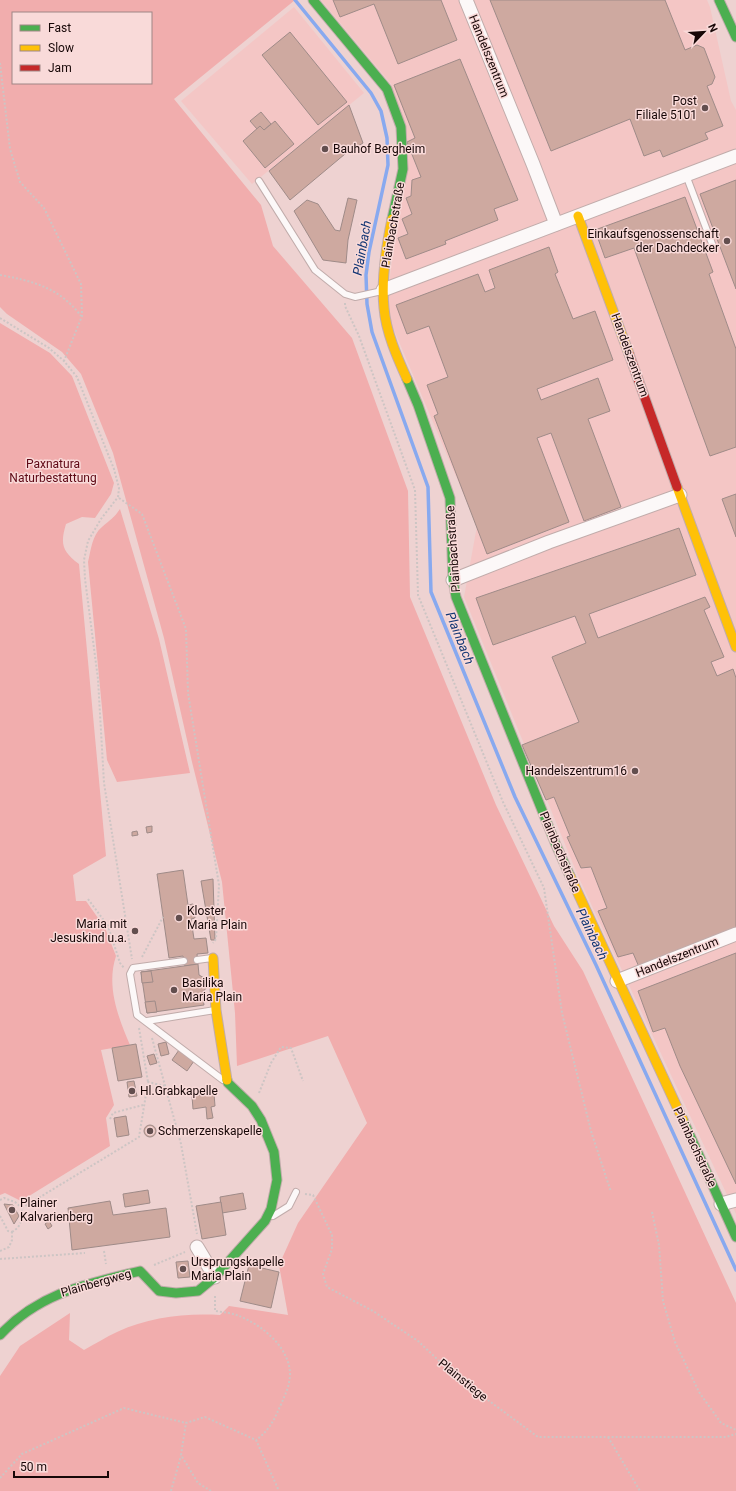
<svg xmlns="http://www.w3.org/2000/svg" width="736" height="1491" font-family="Roboto,sans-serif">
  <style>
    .built { fill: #f4c6c5 }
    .green { fill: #f1adad; fill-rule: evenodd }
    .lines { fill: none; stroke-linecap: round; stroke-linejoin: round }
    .stream { stroke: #88a9ef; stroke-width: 3.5 }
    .building { fill: #cea9a0; stroke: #9f8b88 }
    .lane-casing { stroke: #c1acab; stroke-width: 8 }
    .street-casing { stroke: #c1acab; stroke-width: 15 }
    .fast-casing { stroke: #c1acab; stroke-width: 11 }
    .slow-casing { stroke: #c1acab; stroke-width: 11 }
    .jam-casing { stroke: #c1acab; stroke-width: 11 }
    .path { stroke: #cdc5c4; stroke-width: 2; stroke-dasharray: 2 2; stroke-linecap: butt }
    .lane { stroke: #fcf8f8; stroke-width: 6 }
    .street { stroke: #fcf8f8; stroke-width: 13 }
    .fast { stroke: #4caf50; stroke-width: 9 }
    .slow { stroke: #ffc107; stroke-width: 9 }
    .jam { stroke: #c62828; stroke-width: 9 }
    .poi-dot { fill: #624e4e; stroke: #f9dad9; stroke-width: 1.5 }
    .labels { text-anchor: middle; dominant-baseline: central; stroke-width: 3; stroke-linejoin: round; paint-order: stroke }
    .street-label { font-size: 12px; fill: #170707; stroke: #f9dad9 }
    .poi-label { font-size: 12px; fill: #170707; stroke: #f9dad9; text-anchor: start }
    .park-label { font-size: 12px; fill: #5e0916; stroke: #f9dad9 }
    .water-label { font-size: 13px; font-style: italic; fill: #113573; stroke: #f9dad9 }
  </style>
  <rect width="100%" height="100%" fill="#eed2d1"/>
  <!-- built -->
  <g class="built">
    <polygon points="321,0 707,0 710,7 731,101 736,110 736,1214 578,876 464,597 477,526 386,311 406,139 391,84"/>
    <polygon points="294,7 364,93 252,184 181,101"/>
  </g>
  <!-- green -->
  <g class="green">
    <path d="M0,0H295L174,99L261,205L273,246L352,338L408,491L410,597L496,805L554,926L583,971L736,1303V1491H0V1376L20,1346L70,1313L69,1340L84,1350C95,1344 106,1337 117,1332C149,1317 185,1313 220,1315L229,1306L288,1315L279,1265L298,1223L367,1123L328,1036L237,1066L235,1013L222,882L192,762L164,638L113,453L81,374L62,352L7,314L0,307ZM13,13H151V83H13Z"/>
    <path d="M0,323L50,353L72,376L114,483L111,494L95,518L82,517L66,524C60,544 62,551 79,564L106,856L73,875L76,901H86L105,928L116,956C106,986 118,1017 130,1045L101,1050L114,1105L106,1118L110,1146L21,1201L5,1193L0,1195Z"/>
    <path d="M120,509L159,639L190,773L117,782L107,760L88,562C91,550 92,535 102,527C110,520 114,518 120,509Z"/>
  </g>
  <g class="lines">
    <!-- stream -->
    <polyline class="stream" points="295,0 371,93 381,111 387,138 388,165 369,252 366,275 367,304 372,332 428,487 431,592 515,797 596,965 736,1270"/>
  </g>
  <!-- building -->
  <g class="building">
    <polygon points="333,0 441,0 457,40 398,64 374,4 340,17"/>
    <polygon points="490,0 665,0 685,50 697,45 704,48 715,77 712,84 707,86 723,126 705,133 708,139 663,157 660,150 644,156 630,119 551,151"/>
    <polygon points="290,32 347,102 318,125 262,55"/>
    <polygon points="460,59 518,200 494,209 498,220 445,241 446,244 406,259 398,238 408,234 402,219 412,214 406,198 411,196 412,180 421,177 407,142 415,138 394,85"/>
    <polygon points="349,105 363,143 345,154 290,200 269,171"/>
    <polygon points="261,112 271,124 264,130 260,126 257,129 250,121"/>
    <polygon points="275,121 294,144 265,168 243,141 260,126 264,130"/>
    <polygon points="736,180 736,289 700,194"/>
    <polygon points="685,197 713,272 709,274 736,349 736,447 710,456 634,248 605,258 595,230"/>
    <polygon points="348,198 357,200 348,240 346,263 323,260 294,211 307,200 318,204 335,230 340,231"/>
    <polygon points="549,247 558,272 555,274 573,319 595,311 613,360 537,389 541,400 598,378 610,411 588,419 621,507 584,521 551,433 537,438 569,522 487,554 434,416 438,414 427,385 448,377 429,326 407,334 396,305 478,274 485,292 495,288 489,270"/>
    <polygon points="736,494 736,537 722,499"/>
    <polygon points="679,528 696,575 589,614 598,638 705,597 710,607 704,610 724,657 711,662 717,676 733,669 736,678 736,930 639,967 633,953 618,957 598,911 607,908 591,867 581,868 567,837 570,836 554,797 546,800 522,745 579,722 552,657 586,643 575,616 493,645 476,598"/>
    <polygon points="152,826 152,832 147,833 146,827"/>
    <polygon points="137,831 138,835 132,836 132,832"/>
    <polygon points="183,870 188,905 193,904 195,918 191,919 194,939 206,938 208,953 197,954 198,964 185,966 183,956 169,958 157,874"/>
    <polygon points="213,879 215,940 211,940 201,881"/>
    <polygon points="736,953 736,1184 680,1066 665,1028 653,1032 638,991"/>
    <polygon points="198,964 199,975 206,979 207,987 202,993 204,1005 147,1013 141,972"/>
    <polygon points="151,971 153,982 142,983 141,972"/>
    <polygon points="155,1001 157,1012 147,1013 145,1002"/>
    <polygon points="166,1042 169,1054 161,1056 158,1044"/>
    <polygon points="136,1044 142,1077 118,1081 112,1048"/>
    <polygon points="179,1050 194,1061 187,1071 172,1060"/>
    <polygon points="154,1054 157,1063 150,1065 147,1056"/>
    <polygon points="134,1081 137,1096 129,1097 127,1082"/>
    <polygon points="214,1094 215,1106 211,1107 213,1118 207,1119 206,1107 193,1109 192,1096"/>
    <polygon points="126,1116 129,1135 117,1137 114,1118"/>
    <circle cx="150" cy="1131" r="6"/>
    <polygon points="148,1190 150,1203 125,1207 123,1194"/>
    <polygon points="243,1193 246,1209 222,1213 220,1197"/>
    <polygon points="110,1201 113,1215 166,1208 170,1237 72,1250 68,1208"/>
    <polygon points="221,1202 226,1235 202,1239 196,1206"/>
    <polygon points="4,1204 13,1205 19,1216 14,1224"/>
    <polygon points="49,1221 52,1226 48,1229 45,1224"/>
    <polygon points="188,1261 190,1277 178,1278 176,1262"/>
    <polygon points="249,1265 279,1272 271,1308 240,1301"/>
  </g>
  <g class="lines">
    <!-- lane casing -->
    <g class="lane-casing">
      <g id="lane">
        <polyline points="686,175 714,249"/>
        <polyline points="259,181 315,270 345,294 355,297 382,291"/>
        <polyline points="197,960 212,958"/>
        <polyline points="184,961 133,968 130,974 137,1015 223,1080"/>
        <polyline points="147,1021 215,1010"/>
        <polyline points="273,1216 289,1206 296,1192"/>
      </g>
    </g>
    <!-- street casing -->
    <g class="street-casing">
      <g id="street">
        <polyline points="466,0 533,164 556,224"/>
        <polyline points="383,290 736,156"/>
        <polyline points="453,580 549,542 680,495"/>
        <polyline points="617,981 736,934"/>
        <polyline points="721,1204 736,1200"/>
        <polyline points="197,1247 215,1277"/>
      </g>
    </g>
    <!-- fast casing -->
    <g class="fast-casing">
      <g id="fast">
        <polyline points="313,0 387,89 401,127 403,169 392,219"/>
        <polyline points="719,0 736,37"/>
        <polyline points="407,379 418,405 450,498 453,580 456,597 556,845 570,876"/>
        <polyline points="683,1120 736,1237"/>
        <path d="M0,1335C39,1293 86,1284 140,1271L159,1291L176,1293L198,1291L215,1277L265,1221L271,1209L277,1180L274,1152L261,1120L252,1106L228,1083L227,1080"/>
      </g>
    </g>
    <!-- slow casing -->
    <g class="slow-casing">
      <g id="slow">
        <polyline points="578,216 629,354"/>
        <path d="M392,219C386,248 381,279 384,308C386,332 397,357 407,379"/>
        <polyline points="677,487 736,647"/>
        <polyline points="570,876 683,1120"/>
        <polyline points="213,958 216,1010 227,1080"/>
      </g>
    </g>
    <!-- jam casing -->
    <g class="jam-casing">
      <polyline id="jam" points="629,354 677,487"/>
    </g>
    <!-- path -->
    <g class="path">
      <polyline points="0,63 10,149 20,182 44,208 81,284 82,316 64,361"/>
      <path d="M0,275C33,281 60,288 81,316"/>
      <polyline points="345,303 345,306 359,336 415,490 418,595 503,802 544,888 562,1013 591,1131 611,1192"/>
      <polyline points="0,318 49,348 64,361 77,377 114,469 119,488 118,497 101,519 88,541 84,560 85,579 98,679 104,783 132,959"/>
      <polyline points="119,498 142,514 186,629 188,693 219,885 216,939 213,943"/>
      <polyline points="88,899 108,926 120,963 124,968"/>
      <polyline points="142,957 163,917"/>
      <polyline points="139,1028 148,1082"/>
      <polyline points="152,1038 181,1144 197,1234"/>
      <polyline points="259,1093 271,1063 281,1047 291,1048 303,1081"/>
      <polyline points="110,1119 113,1113 143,1105"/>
      <polyline points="305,1194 313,1195 332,1235 332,1249 323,1274 327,1287 373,1311 418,1341 454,1375 538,1437 726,1437 736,1434"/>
      <polyline points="0,1200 4,1198 15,1202 22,1208"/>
      <polyline points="22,1208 139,1137 148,1082 165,1086"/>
      <polyline points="652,1212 659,1245 663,1301 675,1342 699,1392 721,1423 736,1430"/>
      <polyline points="0,1216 8,1231 12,1232"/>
      <path d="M12,1232C22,1226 22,1219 22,1208"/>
      <polyline points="0,1251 9,1247 12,1240 12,1232"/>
      <polyline points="104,1251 106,1264"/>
      <polyline points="0,1259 85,1253"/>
      <polyline points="154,1265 185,1252"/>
      <path d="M215,1296V1311C223,1312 232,1313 239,1316C262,1325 289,1347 290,1373C290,1384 286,1393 282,1402C275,1418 270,1430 256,1440"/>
      <polyline points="608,1437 640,1491"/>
      <polyline points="0,1478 22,1454 124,1408 186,1423"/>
      <polyline points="171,1491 181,1456"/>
      <polyline points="211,1491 198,1483 181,1455 186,1423 205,1417 256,1440 279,1491"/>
    </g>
    <!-- lane -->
    <use href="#lane" class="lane"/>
    <!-- street -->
    <use href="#street" class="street"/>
    <!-- fast -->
    <use href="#fast" class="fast"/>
    <!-- slow -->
    <use href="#slow" class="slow"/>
    <!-- jam -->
    <use href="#jam" class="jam"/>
  </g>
  <!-- markers -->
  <g class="poi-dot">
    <circle cx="705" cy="108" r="4"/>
    <circle cx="325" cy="149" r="4"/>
    <circle cx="727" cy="241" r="4"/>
    <circle cx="635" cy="771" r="4"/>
    <circle cx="179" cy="918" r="4"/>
    <circle cx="135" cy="931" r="4"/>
    <circle cx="174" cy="990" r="4"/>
    <circle cx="132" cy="1091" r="4"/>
    <circle cx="150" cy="1131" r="4"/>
    <circle cx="12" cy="1210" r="4"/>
    <circle cx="183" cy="1269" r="4"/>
  </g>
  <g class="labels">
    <!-- street labels -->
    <g class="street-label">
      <text transform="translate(489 56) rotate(68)">Handelszentrum</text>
      <text transform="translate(393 225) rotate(-80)">Plainbachstraße</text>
      <text transform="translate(630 355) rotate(70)">Handelszentrum</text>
      <text transform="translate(453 549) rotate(-94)">Plainbachstraße</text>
      <text transform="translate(560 852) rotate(67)">Plainbachstraße</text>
      <text transform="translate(677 957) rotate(-22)">Handelszentrum</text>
      <text transform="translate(695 1147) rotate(65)">Plainbachstraße</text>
      <text transform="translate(96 1283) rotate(-16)">Plainbergweg</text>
      <text transform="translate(463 1380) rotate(39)">Plainstiege</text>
    </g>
    <!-- poi labels -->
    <g class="poi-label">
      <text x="697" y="101" text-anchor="end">Post<tspan x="697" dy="14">Filiale 5101</tspan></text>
      <text x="333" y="149">Bauhof Bergheim</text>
      <text x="719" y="234" text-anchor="end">Einkaufsgenossenschaft<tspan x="719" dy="14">der Dachdecker</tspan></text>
      <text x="627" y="771" text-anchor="end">Handelszentrum16</text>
      <text x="187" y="911">Kloster<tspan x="187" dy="14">Maria Plain</tspan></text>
      <text x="127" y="924" text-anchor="end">Maria mit<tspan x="127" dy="14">Jesuskind u.a.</tspan></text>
      <text x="182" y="983">Basilika<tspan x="182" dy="14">Maria Plain</tspan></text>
      <text x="140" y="1091">Hl.Grabkapelle</text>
      <text x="158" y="1131">Schmerzenskapelle</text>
      <text x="20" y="1203">Plainer<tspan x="20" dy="14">Kalvarienberg</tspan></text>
      <text x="191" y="1262">Ursprungskapelle<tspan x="191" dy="14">Maria Plain</tspan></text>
    </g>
    <!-- park labels -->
    <g class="park-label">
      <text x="53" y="464">Paxnatura<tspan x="53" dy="14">Naturbestattung</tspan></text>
    </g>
    <!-- water labels -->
    <g class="water-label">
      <text transform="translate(362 248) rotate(-80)">Plainbach</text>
      <text transform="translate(460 638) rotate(68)">Plainbach</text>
      <text transform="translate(592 934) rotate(64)">Plainbach</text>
    </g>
  </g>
  <!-- legend -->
  <rect x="12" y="12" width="140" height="72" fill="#f9dad9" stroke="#9f8685"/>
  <rect x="20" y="25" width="20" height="6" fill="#4caf50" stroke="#9f8685"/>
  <text x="48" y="32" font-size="12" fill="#170707">Fast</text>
  <rect x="20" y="45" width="20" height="6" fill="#ffc107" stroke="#9f8685"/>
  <text x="48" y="52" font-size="12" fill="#170707">Slow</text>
  <rect x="20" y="65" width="20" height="6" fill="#c62828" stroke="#9f8685"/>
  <text x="48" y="72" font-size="12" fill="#170707">Jam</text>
  <!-- north arrow -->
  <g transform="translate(704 32) rotate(65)" stroke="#f9dad9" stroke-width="3" paint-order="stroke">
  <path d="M0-3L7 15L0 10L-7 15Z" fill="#170707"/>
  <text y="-6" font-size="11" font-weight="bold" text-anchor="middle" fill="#170707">N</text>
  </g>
  <!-- scale -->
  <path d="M14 1471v6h94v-6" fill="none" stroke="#170707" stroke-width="2"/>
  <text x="20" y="1471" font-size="12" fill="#170707" stroke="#f9dad9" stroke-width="3" paint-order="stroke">50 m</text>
</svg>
